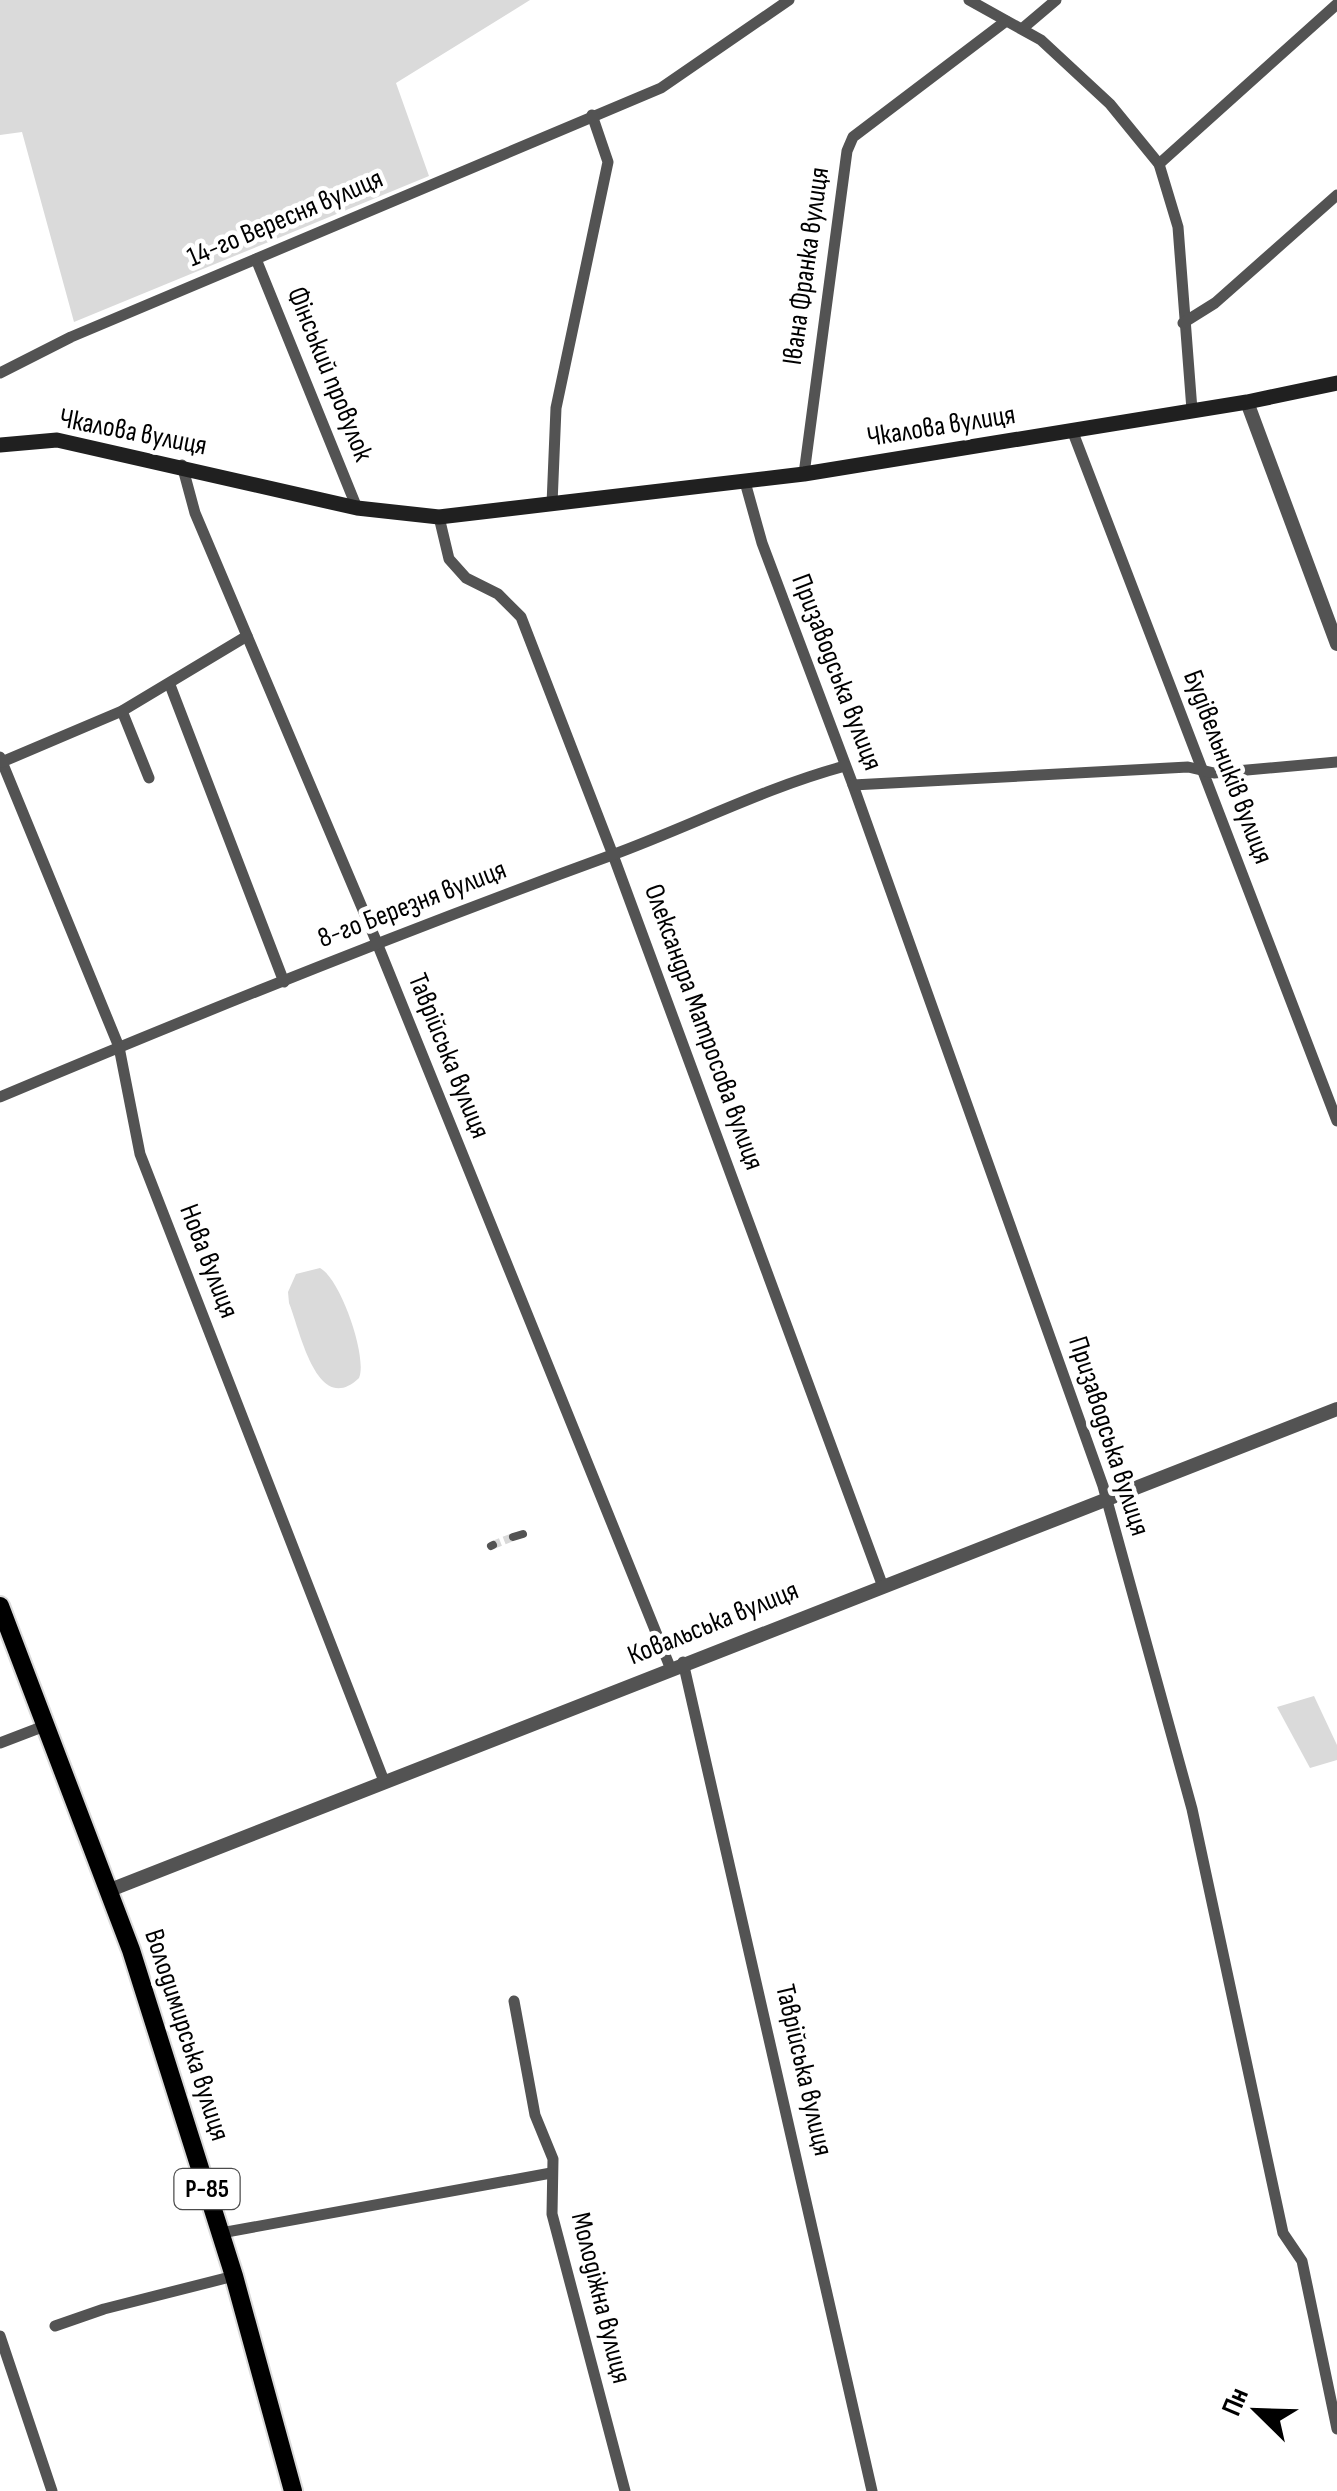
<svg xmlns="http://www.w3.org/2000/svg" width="1337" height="2491" font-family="'Sofia Sans Condensed',sans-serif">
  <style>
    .green { fill: #dadada }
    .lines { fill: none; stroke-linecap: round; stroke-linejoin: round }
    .pedestrian-tunnel { stroke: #d9d9d9; stroke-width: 8; stroke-dasharray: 8 4; stroke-linecap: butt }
    .primary-casing { stroke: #dbdbdb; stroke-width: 22 }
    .pedestrian { stroke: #535353; stroke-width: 8 }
    .minor { stroke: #535353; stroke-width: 11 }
    .tertiary { stroke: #535353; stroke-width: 14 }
    .secondary { stroke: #202020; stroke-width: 15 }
    .primary { stroke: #000; stroke-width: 18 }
    .labels { text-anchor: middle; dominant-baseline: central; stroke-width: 9; stroke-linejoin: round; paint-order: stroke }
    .shield { fill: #fff; stroke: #4c4c4c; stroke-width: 2.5 }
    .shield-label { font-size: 25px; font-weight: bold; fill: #000 }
    .street-label { font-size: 28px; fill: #000; stroke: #fff }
  </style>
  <rect width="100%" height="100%" fill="#fff"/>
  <!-- green -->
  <g class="green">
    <polygon points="0,0 530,0 396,83 429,176 74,322 22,132 0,135"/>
    <path d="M320,1268C340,1278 368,1357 359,1378C317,1418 300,1330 289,1303L288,1292L296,1274Z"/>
    <polygon points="1314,1696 1337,1745 1337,1760 1310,1768 1277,1707"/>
  </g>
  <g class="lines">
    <!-- pedestrian-tunnel -->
    <polyline class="pedestrian-tunnel" points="493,1545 513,1537"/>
    <!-- primary casing -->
    <g class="primary-casing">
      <polyline id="primary" points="0,1606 131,1950 234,2276 293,2491"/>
    </g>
    <!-- pedestrian -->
    <g class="pedestrian">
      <polyline points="513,1537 523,1534"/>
      <polyline points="491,1546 493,1545"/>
    </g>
    <!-- minor -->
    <g class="minor">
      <polyline points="969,0 1041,40 1110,104 1159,164 1178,227 1192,410"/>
      <polyline points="1023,28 1056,0"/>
      <polyline points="1159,164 1337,4"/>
      <polyline points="256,259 357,508"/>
      <polyline points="1183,323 1215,303 1337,195"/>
      <polyline points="0,373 71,337 661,88 789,0"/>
      <polyline points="1072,430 1337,1121"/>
      <polyline points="182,465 195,513 377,943 670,1667"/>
      <polyline points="804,474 847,151 853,137 1006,21"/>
      <polyline points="745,482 762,543 853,785 1103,1486 1192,1809 1283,2233 1302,2261 1337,2429"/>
      <polyline points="552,504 556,408 608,162 592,115"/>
      <polyline points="439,517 449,559 466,578 498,594 521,617 613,855 882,1584"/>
      <polyline points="170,685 284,982"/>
      <polyline points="122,711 149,778"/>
      <polyline points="0,757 119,1047 140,1154 384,1781"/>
      <polyline points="2,762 122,711 247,636"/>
      <polyline points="853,785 1188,767 1214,773 1337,762"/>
      <path d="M0,1097C202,1012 406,930 612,855C691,826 764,788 845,766"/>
      <polyline points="683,1662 872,2491"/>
      <polyline points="0,1743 47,1725"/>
      <polyline points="514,2001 535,2115 553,2159 552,2214 625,2491"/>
      <polyline points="221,2233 551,2173"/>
      <polyline points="55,2326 104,2309 234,2276"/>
      <polyline points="0,2336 52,2491"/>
    </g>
    <!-- tertiary -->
    <g class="tertiary">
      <polyline points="1247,402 1337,644"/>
      <polyline points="110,1890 1337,1409"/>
    </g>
    <!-- secondary -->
    <polyline class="secondary" points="0,445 57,440 357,508 439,517 804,474 1247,402 1337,383"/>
    <!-- primary -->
    <use href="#primary" class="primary"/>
  </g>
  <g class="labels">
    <!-- shield labels -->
    <rect class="shield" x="174.5" y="2169" width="65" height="40" rx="8"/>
    <g class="shield-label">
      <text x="207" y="2189">Р-85</text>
    </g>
    <!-- street labels -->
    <g class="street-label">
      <text transform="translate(285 218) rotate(-23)">14-го Вересня вулиця</text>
      <text transform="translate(806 266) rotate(-82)">Івана Франка вулиця</text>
      <text transform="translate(330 374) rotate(68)">Фінський провулок</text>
      <text transform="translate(941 426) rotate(-9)">Чкалова вулиця</text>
      <text transform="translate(133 432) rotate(11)">Чкалова вулиця</text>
      <text transform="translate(837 672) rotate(69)">Призаводська вулиця</text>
      <text transform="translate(1228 767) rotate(69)">Будівельників вулиця</text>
      <text transform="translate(412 904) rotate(-21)">8-го Березня вулиця</text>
      <text transform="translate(704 1027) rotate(70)">Олександра Матросова вулиця</text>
      <text transform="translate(449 1056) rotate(68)">Таврійська вулиця</text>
      <text transform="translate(209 1261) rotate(69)">Нова вулиця</text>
      <text transform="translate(1109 1436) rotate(72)">Призаводська вулиця</text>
      <text transform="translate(713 1623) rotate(-22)">Ковальська вулиця</text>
      <text transform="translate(187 2035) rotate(72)">Володимирська вулиця</text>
      <text transform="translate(804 2070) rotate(77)">Таврійська вулиця</text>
      <text transform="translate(601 2298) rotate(76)">Молодіжна вулиця</text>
    </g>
  </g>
  <!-- north arrow -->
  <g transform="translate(1257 2411) rotate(293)" stroke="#ffffff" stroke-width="8" paint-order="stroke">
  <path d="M0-8L18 38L0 25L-18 38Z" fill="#000000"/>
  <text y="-15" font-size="28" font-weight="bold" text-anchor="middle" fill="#000000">Пн</text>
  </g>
</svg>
